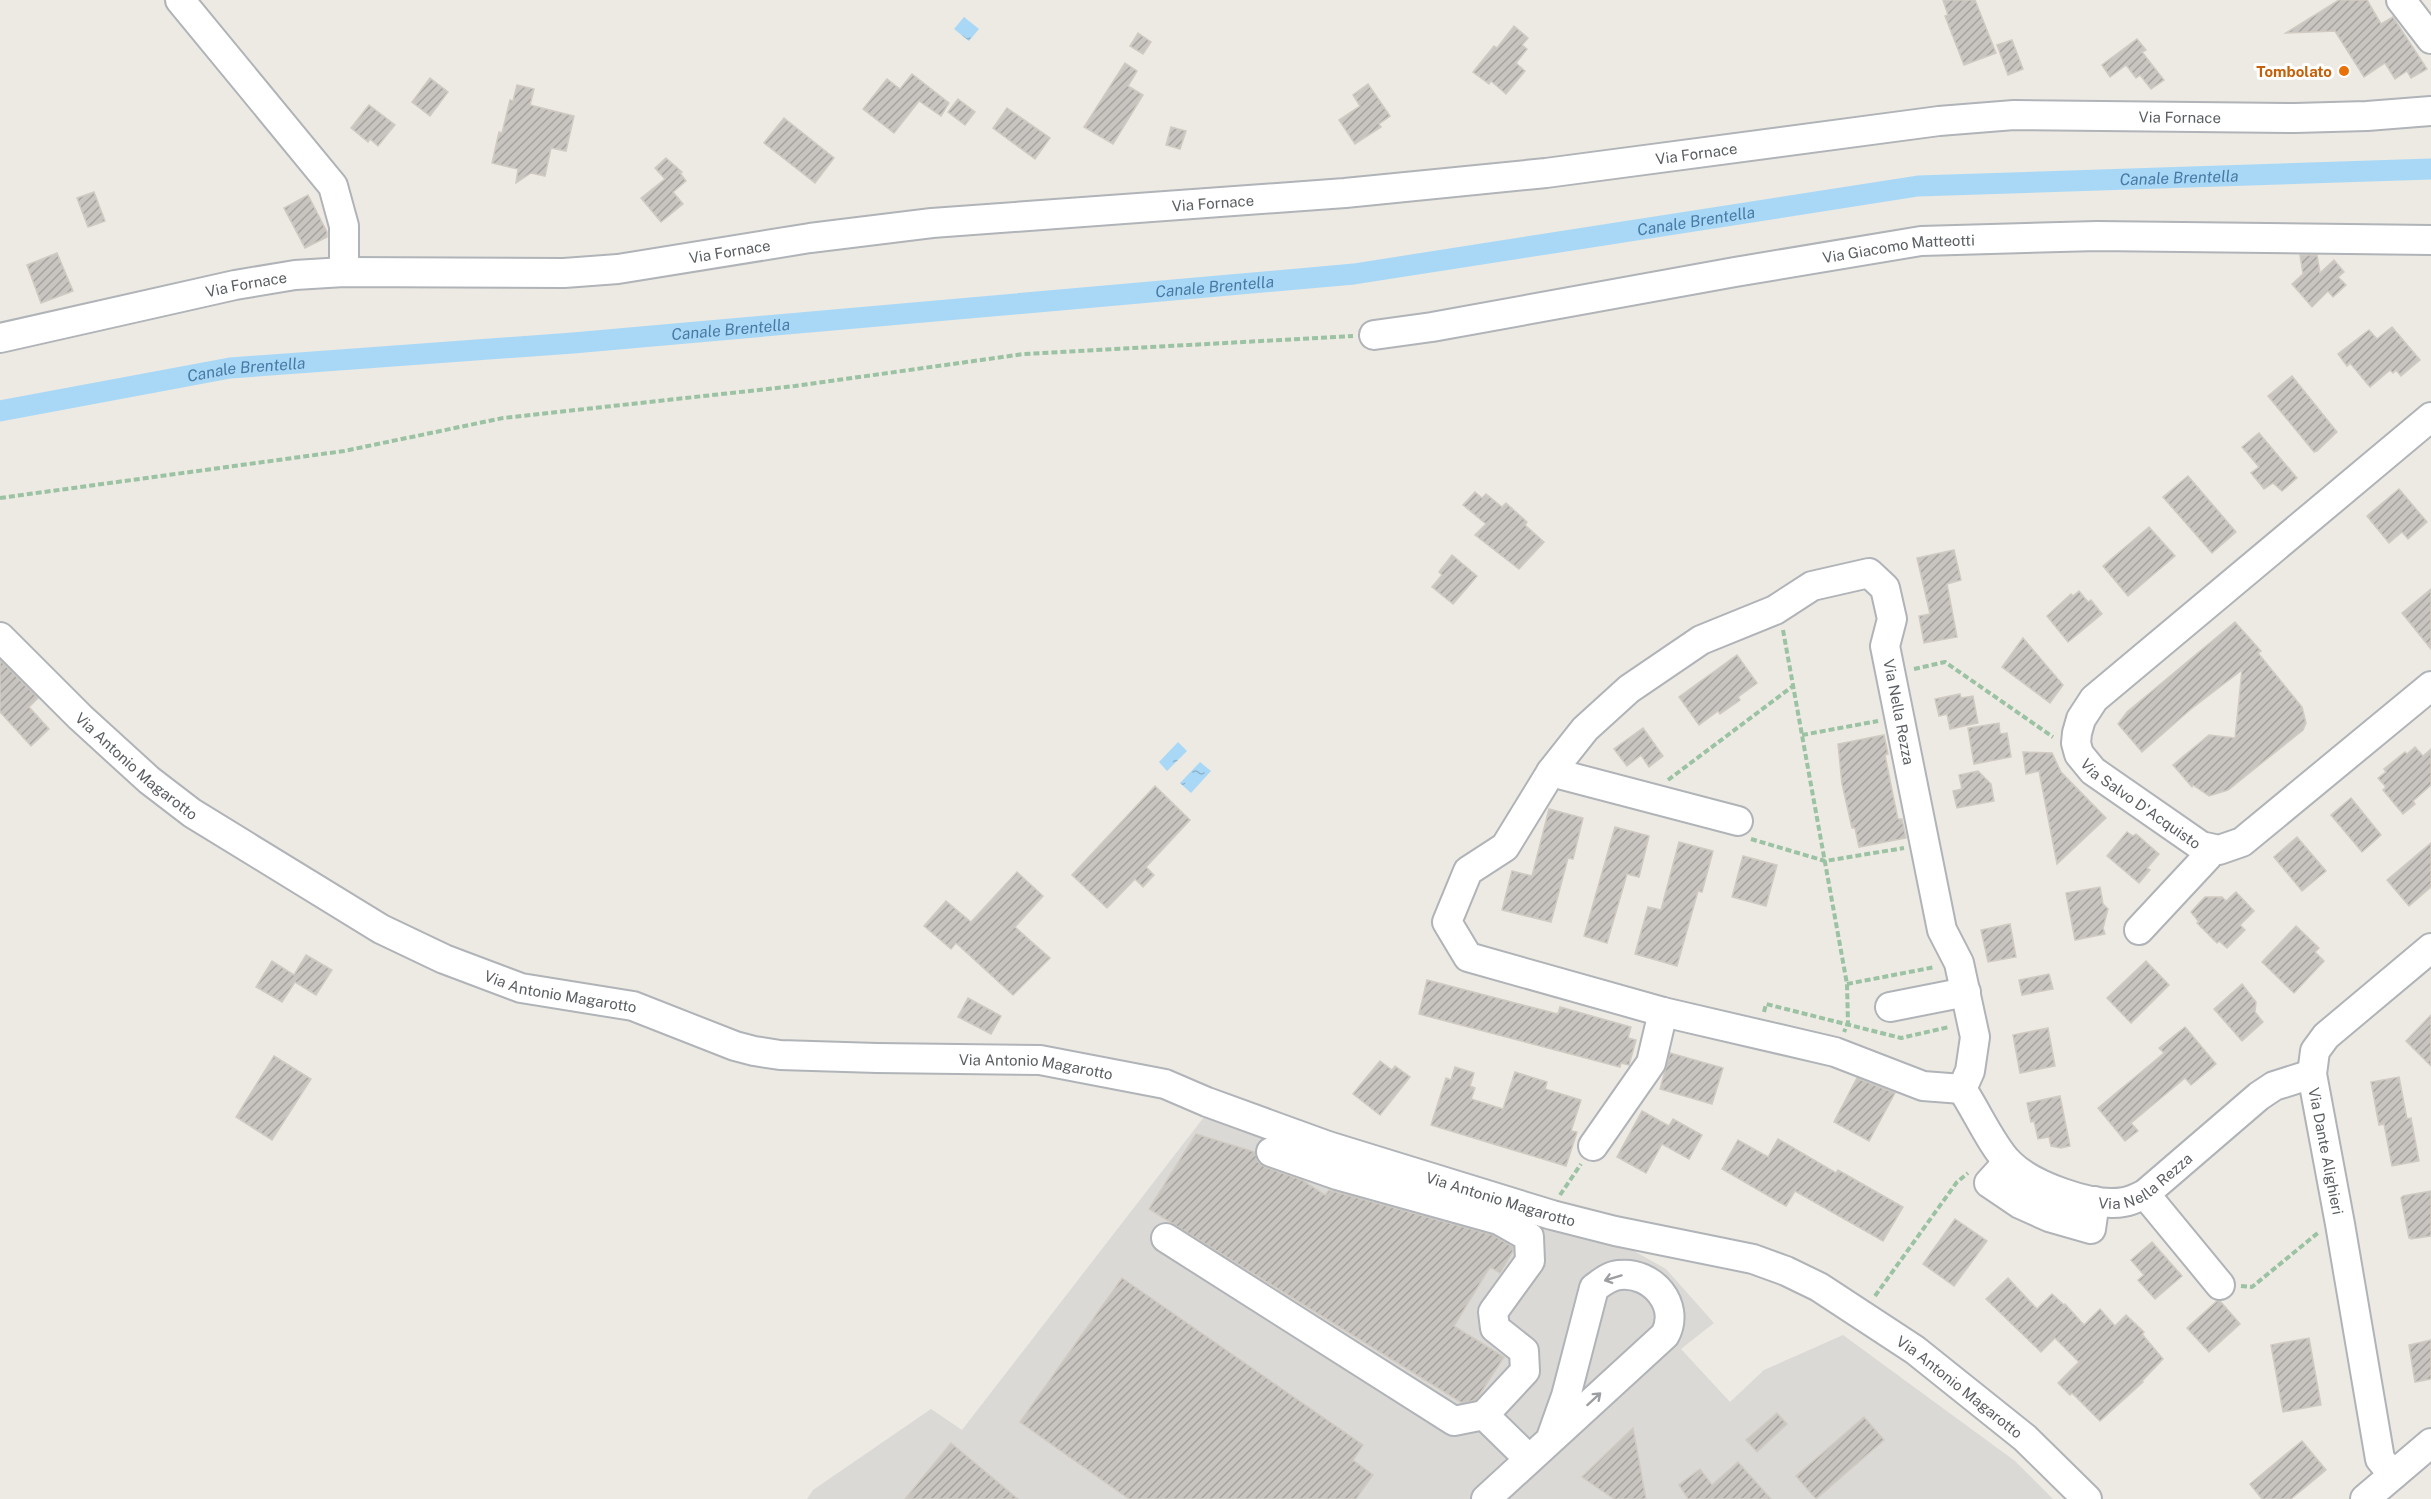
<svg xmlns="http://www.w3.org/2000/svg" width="2431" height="1499" font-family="'Public Sans',sans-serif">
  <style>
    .industrial { fill: #dbd9d5 }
    .water { fill: url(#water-ripples) }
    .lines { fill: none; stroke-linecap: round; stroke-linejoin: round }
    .canal { stroke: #a9d8f6; stroke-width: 21 }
    .building { fill: url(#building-hatch); stroke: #d0cbc2; stroke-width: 1.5 }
    .minor-casing { stroke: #b0b3b7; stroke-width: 32 }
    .path { stroke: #9cc2a4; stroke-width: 4; stroke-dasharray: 6 3; stroke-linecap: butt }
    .minor { stroke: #fff; stroke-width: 28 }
    .oneway { stroke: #9d9ea1 }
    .food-dot { fill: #e8710a; stroke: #fff; stroke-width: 2 }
    .labels { text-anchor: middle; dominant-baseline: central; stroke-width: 6; stroke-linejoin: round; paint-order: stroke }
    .food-label { font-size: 15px; font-weight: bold; fill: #c56008; stroke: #fff; text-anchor: end }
    .street-label { font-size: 15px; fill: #5b5e62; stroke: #fff }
    .water-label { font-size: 16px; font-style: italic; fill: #487aa6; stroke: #fff }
  </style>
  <defs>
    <pattern id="water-ripples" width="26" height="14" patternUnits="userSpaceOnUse" patternTransform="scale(1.5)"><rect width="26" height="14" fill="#a9d8f6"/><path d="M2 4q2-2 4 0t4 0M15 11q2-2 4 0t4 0" fill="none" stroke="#8db2cb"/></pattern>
    <pattern id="building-hatch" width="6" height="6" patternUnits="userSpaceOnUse" patternTransform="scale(1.5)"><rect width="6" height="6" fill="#c8c4c0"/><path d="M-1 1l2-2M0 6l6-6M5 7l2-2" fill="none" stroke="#a5a29f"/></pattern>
  </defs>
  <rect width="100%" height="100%" fill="#eceae3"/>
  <!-- industrial -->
  <polygon class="industrial" points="1204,1117 1618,1242 1666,1269 1714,1323 1681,1349 1730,1402 1764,1370 1843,1335 2015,1461 2053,1499 807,1499 813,1490 931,1409 962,1430"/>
  <!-- water -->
  <g class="water">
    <polygon points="964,17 979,29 969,41 954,29"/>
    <polygon points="1178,742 1187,751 1167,771 1159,762"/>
    <polygon points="1200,762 1211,771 1191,793 1180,783"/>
  </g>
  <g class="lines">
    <!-- canal -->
    <path class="canal" id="s1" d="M0,411L230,368L573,343L1354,274L1918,186L2431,169"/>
  </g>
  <!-- building -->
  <g class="building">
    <polygon points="1943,0 1975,0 1996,53 1964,65 1945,16 1948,15"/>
    <polygon points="2339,0 2367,0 2381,24 2393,17 2427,69 2411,78 2407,71 2395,79 2385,63 2364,77 2335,31 2286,33"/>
    <polygon points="1514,26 1528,38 1522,45 1527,49 1516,63 1525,71 1506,94 1491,81 1489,84 1473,72 1494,46 1497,48"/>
    <polygon points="1138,33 1151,42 1143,54 1130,46"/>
    <polygon points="2137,39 2146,50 2142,52 2164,80 2151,89 2140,75 2136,78 2126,65 2110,77 2102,65"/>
    <polygon points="2012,40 2023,69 2008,75 1997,45"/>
    <polygon points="1125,63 1137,71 1128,86 1143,95 1113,144 1084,127"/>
    <polygon points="912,74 949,103 941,116 919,101 894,133 863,109 887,79 900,89"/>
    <polygon points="430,78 448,92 430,116 412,102"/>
    <polygon points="1368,84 1390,116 1379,124 1381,127 1355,144 1339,120 1360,106 1353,95"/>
    <polygon points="517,85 534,89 530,105 574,116 566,151 551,148 545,176 531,173 516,183 518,169 492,163 499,132 502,133 510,100 513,101"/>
    <polygon points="958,99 975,112 965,125 948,112"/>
    <polygon points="369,105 395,125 378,146 370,139 368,142 351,128"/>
    <polygon points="1007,108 1050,138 1035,159 993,128"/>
    <polygon points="784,118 834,158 815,183 764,143"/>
    <polygon points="1171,127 1186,131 1180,149 1166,145"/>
    <polygon points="666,158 682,172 680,173 686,181 673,192 683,204 661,222 641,198 665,179 655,168"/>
    <polygon points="94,192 105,221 88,227 77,198"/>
    <polygon points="308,195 327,232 327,237 305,248 284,208"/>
    <polygon points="57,253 73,291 41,303 27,265"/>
    <polygon points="2300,255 2317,255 2320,273 2334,260 2344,272 2338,277 2346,285 2333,297 2328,291 2312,307 2292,284 2303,274"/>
    <polygon points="2392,327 2420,360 2401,376 2396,370 2393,373 2390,370 2370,387 2350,363 2347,366 2338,354 2369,330 2377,339"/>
    <polygon points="2292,376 2337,432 2317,451 2314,452 2268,396"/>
    <polygon points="2259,433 2297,478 2282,491 2273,483 2264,489 2251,473 2259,467 2242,447"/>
    <polygon points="2188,476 2236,532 2212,553 2163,497"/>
    <polygon points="2399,489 2427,522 2408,539 2402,532 2389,543 2367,516"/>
    <polygon points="1475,492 1482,498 1486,494 1502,507 1506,503 1527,522 1525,525 1544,542 1519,569 1475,535 1486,524 1463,505"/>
    <polygon points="2149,527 2175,556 2128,596 2103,566"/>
    <polygon points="1954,550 1961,580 1947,584 1957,637 1924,643 1919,616 1930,614 1917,558"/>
    <polygon points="1452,555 1477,576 1453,604 1432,587 1442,575 1439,572"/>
    <polygon points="2431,589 2431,649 2402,613"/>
    <polygon points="2079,591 2088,602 2091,600 2102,614 2068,642 2047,616 2071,594 2073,596"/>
    <polygon points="2235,622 2261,651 2258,653 2302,707 2306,723 2303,730 2228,790 2209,796 2193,785 2192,787 2173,765 2209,735 2235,738 2242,670 2191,709 2142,752 2118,724 2127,712"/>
    <polygon points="2023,638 2063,685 2050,703 2002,667"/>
    <polygon points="1737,655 1757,683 1738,697 1740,700 1720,714 1718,711 1699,725 1679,697"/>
    <polygon points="0,660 38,698 29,707 49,729 31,746 0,712"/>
    <polygon points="1960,694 1961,698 1973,696 1978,723 1950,729 1947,714 1939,716 1935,699"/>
    <polygon points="1999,723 2000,734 2007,733 2011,757 1974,764 1968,728"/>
    <polygon points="1643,728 1663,756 1649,767 1641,755 1627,766 1614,749"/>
    <polygon points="1884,735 1888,754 1885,755 1894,800 1898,819 1902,819 1906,838 1859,847 1855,828 1852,828 1842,784 1838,744"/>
    <polygon points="2415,747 2423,756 2431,749 2431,785 2413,801 2415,804 2403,814 2383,790 2386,787 2378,778 2386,772 2384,769 2405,752 2407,754"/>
    <polygon points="2023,752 2052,753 2061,772 2106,818 2057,864 2039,771 2026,774"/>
    <polygon points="1978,771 1991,784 1994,801 1957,808 1953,791 1962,789 1959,775"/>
    <polygon points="1155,786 1190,820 1146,867 1154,875 1143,887 1135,879 1107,908 1072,875"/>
    <polygon points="2351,798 2381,835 2362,852 2331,815"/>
    <polygon points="1549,809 1583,818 1573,859 1568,858 1551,922 1502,910 1512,871 1532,876"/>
    <polygon points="1615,827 1649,836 1639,877 1627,874 1607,943 1584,936"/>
    <polygon points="2127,832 2133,836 2136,834 2159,854 2147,868 2150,870 2139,883 2107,856"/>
    <polygon points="2297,837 2326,871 2302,891 2274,857"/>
    <polygon points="1679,842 1713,851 1702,892 1698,891 1677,966 1635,954 1648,907 1661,910"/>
    <polygon points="2431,843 2431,887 2409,906 2387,880"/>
    <polygon points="1743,856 1777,865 1766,906 1732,897"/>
    <polygon points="1017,872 1043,896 1015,927 1050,958 1013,995 956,943 951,949 924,926 946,901 971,922"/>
    <polygon points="2100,887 2103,904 2108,909 2103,928 2105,934 2075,940 2066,893"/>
    <polygon points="2236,892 2254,911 2240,925 2245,930 2227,948 2219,941 2217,943 2197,923 2199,922 2191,912 2205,897 2222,897 2226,901"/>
    <polygon points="2010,924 2016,957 1988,962 1981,930"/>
    <polygon points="2296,926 2319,948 2315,952 2324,961 2294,993 2262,962"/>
    <polygon points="306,955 332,970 316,995 295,982 282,1002 256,987 272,961 294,975"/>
    <polygon points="2146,961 2169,985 2131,1023 2107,998"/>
    <polygon points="2049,974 2053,989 2022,995 2019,980"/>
    <polygon points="1427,980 1558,1014 1560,1007 1631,1027 1628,1038 1636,1040 1629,1065 1621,1063 1620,1067 1419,1014"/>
    <polygon points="2242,984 2256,1002 2255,1012 2263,1022 2242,1041 2214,1009"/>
    <polygon points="968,998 1001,1016 991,1034 958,1017"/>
    <polygon points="2431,1015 2431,1066 2406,1041"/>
    <polygon points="2185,1027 2216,1064 2191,1085 2185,1078 2131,1123 2138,1131 2125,1141 2098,1108 2164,1053 2159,1048"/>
    <polygon points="2048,1028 2055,1066 2020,1073 2013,1035"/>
    <polygon points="1670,1053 1723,1068 1712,1104 1660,1089"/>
    <polygon points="274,1056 311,1079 272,1140 236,1117"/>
    <polygon points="1380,1061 1392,1070 1395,1066 1410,1077 1380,1115 1353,1094"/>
    <polygon points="1455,1067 1474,1073 1470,1086 1475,1088 1471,1099 1503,1109 1515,1072 1547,1082 1545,1089 1581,1100 1571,1131 1577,1132 1566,1166 1431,1125 1446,1078 1451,1080"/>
    <polygon points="2399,1077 2407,1119 2411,1118 2419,1161 2392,1166 2384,1124 2379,1125 2371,1082"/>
    <polygon points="1857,1078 1895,1093 1869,1141 1834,1122"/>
    <polygon points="2060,1096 2070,1146 2061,1148 2051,1146 2049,1137 2038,1139 2034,1121 2031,1122 2027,1103"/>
    <polygon points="1642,1111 1669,1126 1673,1119 1702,1135 1689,1159 1662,1144 1646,1173 1617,1157"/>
    <polygon points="1196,1134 1255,1152 1258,1162 1265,1167 1302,1180 1325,1195 1329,1190 1493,1235 1513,1247 1513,1251 1500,1273 1490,1267 1454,1326 1504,1357 1476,1400 1462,1403 1149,1209"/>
    <polygon points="1778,1139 1836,1173 1838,1170 1903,1207 1883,1241 1795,1191 1786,1206 1722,1169 1738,1140 1768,1157"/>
    <polygon points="2431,1191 2431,1236 2411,1239 2411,1237 2409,1238 2401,1198 2403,1196"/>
    <polygon points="1955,1219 1987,1241 1954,1286 1923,1264"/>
    <polygon points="2152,1242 2182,1276 2155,1299 2138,1280 2144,1275 2131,1260"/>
    <polygon points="1122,1278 1363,1445 1353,1460 1373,1475 1356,1499 1129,1499 1020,1422"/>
    <polygon points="2008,1278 2037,1309 2052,1294 2064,1305 2065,1304 2084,1325 2100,1309 2115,1326 2126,1315 2144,1332 2142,1334 2163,1359 2142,1381 2143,1382 2100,1421 2072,1393 2070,1395 2058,1383 2079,1362 2055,1338 2041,1352 1986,1299"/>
    <polygon points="2217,1301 2220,1301 2240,1324 2209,1352 2187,1328"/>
    <polygon points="2309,1338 2321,1405 2283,1412 2271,1345"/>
    <polygon points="2431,1340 2431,1379 2415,1382 2409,1345"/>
    <polygon points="1777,1413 1787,1424 1757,1452 1746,1440"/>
    <polygon points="1864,1417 1884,1440 1816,1499 1796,1476"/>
    <polygon points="1633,1428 1646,1499 1614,1499 1582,1477"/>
    <polygon points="2302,1441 2326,1470 2291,1499 2262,1499 2250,1484"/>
    <polygon points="951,1443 1018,1499 905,1499"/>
    <polygon points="1738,1462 1771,1499 1688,1499 1679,1485 1700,1469 1712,1485"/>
  </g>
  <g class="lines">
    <!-- minor casing -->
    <g class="minor-casing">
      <g id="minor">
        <polyline points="180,0 333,186 344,226 344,272"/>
        <polyline points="2401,0 2431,39"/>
        <path id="s2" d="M1374,335L1432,327L1735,272L1921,241L2097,236L2431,240"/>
        <path id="s3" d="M0,338L235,285L295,275L344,272L564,273L618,269L810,238L932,223L1345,193L1546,173L1939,121L2014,115L2295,118L2367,116L2431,111"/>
        <path id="s4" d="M2431,417L2094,699L2081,719L2077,733L2076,743L2079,754L2093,771L2201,846L2219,850L2242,842L2431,686"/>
        <polygon points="1869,573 1885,588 1892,619 1885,646 1942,930 1959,963 1975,1037 1970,1071 1962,1089 1923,1086 1835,1052 1663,1012 1468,957 1447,922 1468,871 1505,847 1551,772 1585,729 1629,689 1701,640 1775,610 1812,586"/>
        <path id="s5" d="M0,637L80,717L149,780L192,813L381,929L444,959L521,988L633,1006L735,1046L754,1051L780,1055L877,1058L1040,1060L1165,1084L1207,1102L1328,1146L1552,1215L1615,1231L1753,1259L1786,1271L1819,1287L1915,1350L2025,1438L2087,1499"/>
        <polyline points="1551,772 1738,821"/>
        <polyline points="2139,930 2208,856 2209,849"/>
        <polyline points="1890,1007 1966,992"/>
        <path id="s6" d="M1962,1089C1976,1110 1992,1146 2009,1163C2031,1185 2092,1208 2124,1202C2131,1201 2139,1197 2145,1194L2259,1096L2274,1086L2312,1074"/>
        <polyline points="1593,1146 1651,1063 1663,1012"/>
        <polyline points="1271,1152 1337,1175 1499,1220 1529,1237 1530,1261 1493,1312 1495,1328 1524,1351 1525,1371 1484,1415 1529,1459"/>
        <polyline points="2008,1162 1989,1183 2020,1204 2049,1217 2091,1229 2095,1201"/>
        <polyline points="2145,1194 2220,1285"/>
        <polyline points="1166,1238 1454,1421 1484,1415"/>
        <polyline points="2393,1475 2380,1459 2340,1224 2312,1074 2315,1051 2326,1036 2431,948"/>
        <path d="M1486,1499L1665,1335C1681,1305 1652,1271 1619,1275C1609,1276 1602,1282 1594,1288L1566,1396L1551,1438"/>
        <polyline points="2365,1499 2431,1443"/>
      </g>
    </g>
    <!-- path -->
    <g class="path">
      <polyline points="0,498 344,451 503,418 795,386 1024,354 1353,336"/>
      <polyline points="1783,630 1847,984 1848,1023 1844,1032"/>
      <polyline points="1914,669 1945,662 2053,737"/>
      <polyline points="1802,735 1878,721"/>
      <polyline points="1668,780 1793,686"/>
      <polyline points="1751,839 1825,861 1904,848"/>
      <polyline points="1847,984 1935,967"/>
      <polyline points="1764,1012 1766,1004 1901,1038 1949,1027"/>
      <polyline points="1560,1195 1581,1164"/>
      <polyline points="2241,1286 2252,1287 2319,1232"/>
      <polyline points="1875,1296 1957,1182 1968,1173"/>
    </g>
    <!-- minor -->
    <use href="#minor" class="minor"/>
  </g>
  <!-- one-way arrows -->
  <defs><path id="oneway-shaft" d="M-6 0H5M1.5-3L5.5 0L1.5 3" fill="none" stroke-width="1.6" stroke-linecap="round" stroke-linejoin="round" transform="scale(1.5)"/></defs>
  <g class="oneway">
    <use href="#oneway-shaft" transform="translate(1613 1278) rotate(163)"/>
    <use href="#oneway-shaft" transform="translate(1594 1399) rotate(-42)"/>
  </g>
  <!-- markers -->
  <circle class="food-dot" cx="2344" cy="71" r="6"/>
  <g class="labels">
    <!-- food labels -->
    <g class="food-label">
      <text x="2332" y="71">Tombolato</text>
    </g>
    <!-- street labels -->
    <g class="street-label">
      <text stroke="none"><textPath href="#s3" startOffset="2196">Via Fornace</textPath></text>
      <text stroke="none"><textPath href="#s3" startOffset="1710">Via Fornace</textPath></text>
      <text stroke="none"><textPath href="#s3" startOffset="1224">Via Fornace</textPath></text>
      <text stroke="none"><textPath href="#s2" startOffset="532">Via Giacomo Matteotti</textPath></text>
      <text stroke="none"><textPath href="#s3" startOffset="738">Via Fornace</textPath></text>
      <text stroke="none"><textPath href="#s3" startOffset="252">Via Fornace</textPath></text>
      <text transform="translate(1899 712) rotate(79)">Via Nella Rezza</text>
      <text stroke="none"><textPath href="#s5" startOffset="188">Via Antonio Magarotto</textPath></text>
      <text stroke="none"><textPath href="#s4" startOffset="579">Via Salvo D'Acquisto</textPath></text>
      <text stroke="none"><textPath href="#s5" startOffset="674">Via Antonio Magarotto</textPath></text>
      <text stroke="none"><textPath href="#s5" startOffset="1160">Via Antonio Magarotto</textPath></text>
      <text transform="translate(2326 1151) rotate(79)">Via Dante Alighieri</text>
      <text stroke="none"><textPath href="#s6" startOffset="240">Via Nella Rezza</textPath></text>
      <text stroke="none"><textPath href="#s5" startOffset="1646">Via Antonio Magarotto</textPath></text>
      <text stroke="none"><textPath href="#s5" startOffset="2150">Via Antonio Magarotto</textPath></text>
    </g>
    <!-- water labels -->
    <g class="water-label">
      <text stroke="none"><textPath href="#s1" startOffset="2194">Canale Brentella</textPath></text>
      <text stroke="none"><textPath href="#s1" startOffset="1708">Canale Brentella</textPath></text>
      <text stroke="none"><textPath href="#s1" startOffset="1222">Canale Brentella</textPath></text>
      <text stroke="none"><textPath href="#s1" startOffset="736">Canale Brentella</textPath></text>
      <text stroke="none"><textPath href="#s1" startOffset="250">Canale Brentella</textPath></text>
    </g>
  </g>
</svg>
